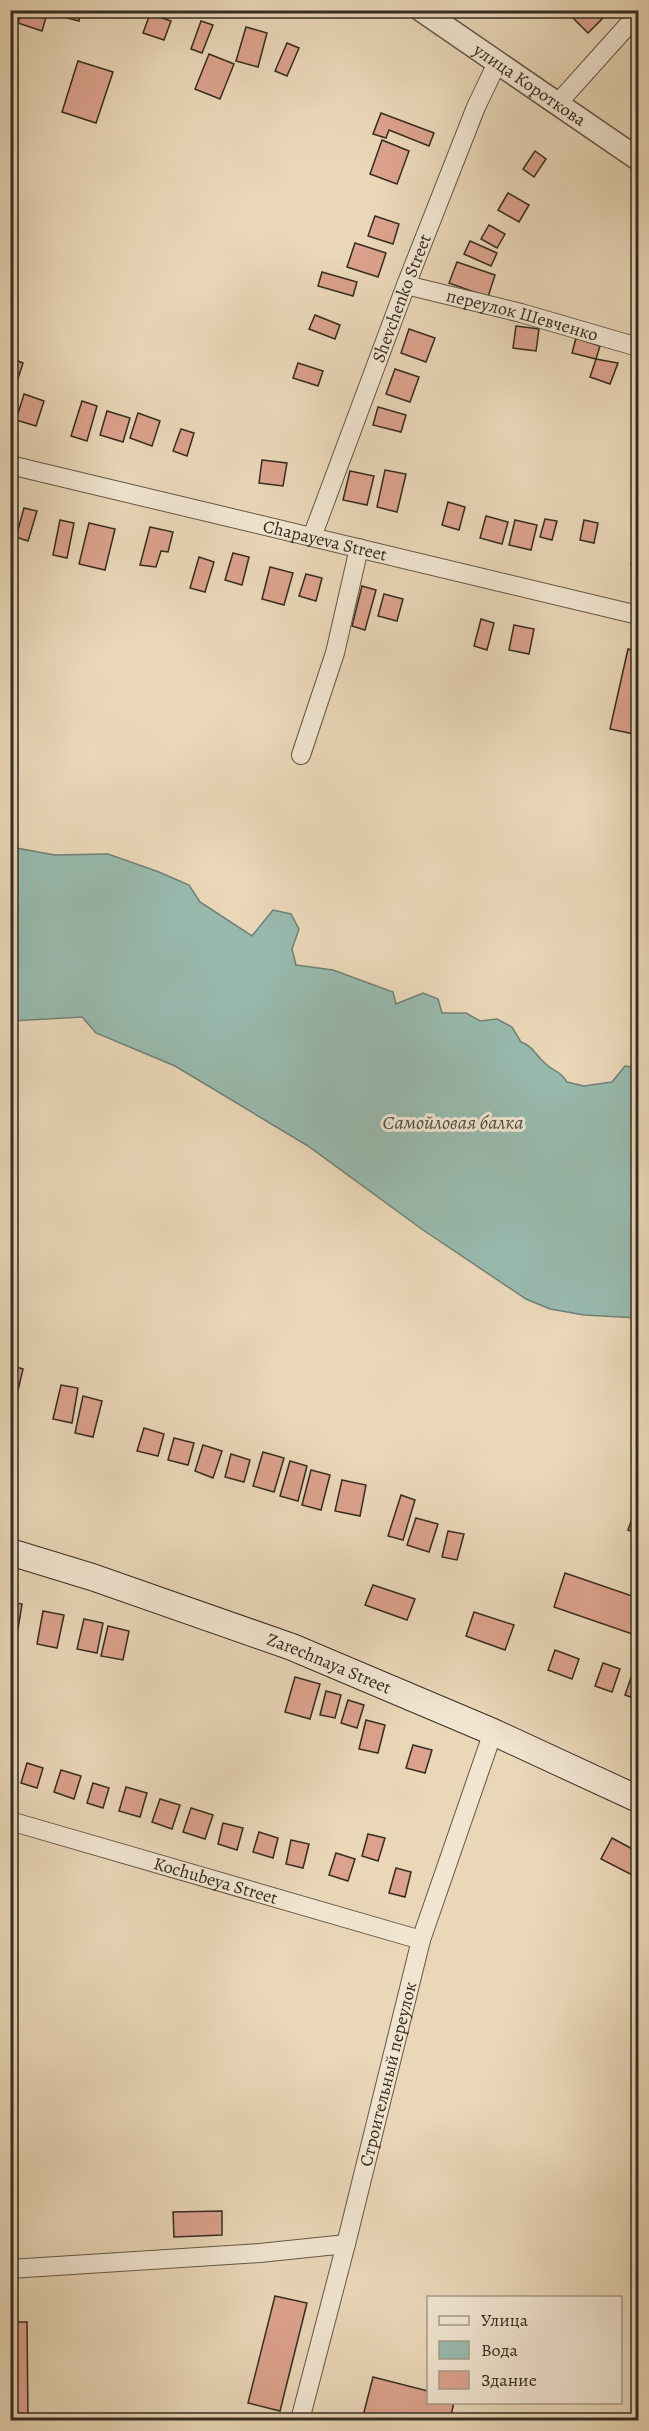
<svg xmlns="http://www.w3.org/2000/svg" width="649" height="2431" font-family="Alegreya,serif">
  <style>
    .water { fill: #98baae; stroke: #708176; stroke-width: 1.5 }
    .building { fill: #dca28d; stroke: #352c21; stroke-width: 1.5 }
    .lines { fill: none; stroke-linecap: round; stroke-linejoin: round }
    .minor-casing { stroke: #625747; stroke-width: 20 }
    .tertiary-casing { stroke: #625747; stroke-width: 25 }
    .secondary-casing { stroke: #352c21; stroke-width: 28 }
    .minor { stroke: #f1e5d1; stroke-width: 18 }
    .tertiary { stroke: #f1e5d1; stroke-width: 22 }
    .secondary { stroke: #f1e5d1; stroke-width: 26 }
    .labels { text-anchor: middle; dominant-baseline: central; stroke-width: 6; stroke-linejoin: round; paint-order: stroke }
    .street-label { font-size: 18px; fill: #352c21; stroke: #f1e5d1 }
    .water-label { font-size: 20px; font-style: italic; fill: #4e5044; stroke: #f1e5d1 }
  </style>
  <rect width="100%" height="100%" fill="#ead7b8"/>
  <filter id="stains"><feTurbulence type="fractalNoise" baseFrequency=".00333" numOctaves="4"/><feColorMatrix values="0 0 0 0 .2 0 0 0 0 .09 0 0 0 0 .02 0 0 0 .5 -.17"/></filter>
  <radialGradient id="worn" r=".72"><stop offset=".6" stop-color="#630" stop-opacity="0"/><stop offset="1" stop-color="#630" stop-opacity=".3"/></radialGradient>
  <!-- water -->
  <path class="water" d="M11,847L55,855L108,854L159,872L189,885L200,902L252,936L273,910L291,914L299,929L292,949L296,965L333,970L393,992L396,1004L423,993L438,999L442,1013H466L480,1021L497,1019L512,1027L521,1042C532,1045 537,1057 546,1064C555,1073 559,1069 567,1082L584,1086L612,1082L625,1066L638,1068V1318L584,1315L550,1309L526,1299L423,1230L308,1146L175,1066L96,1033L82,1017L11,1021Z"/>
  <!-- building -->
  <g class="building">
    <polygon points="22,10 48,10 42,31 18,23"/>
    <polygon points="57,10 81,10 79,21 56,15"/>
    <polygon points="568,10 593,10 602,19 588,33 567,12"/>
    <polygon points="150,14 171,21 164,40 143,33"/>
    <polygon points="201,21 213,25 202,53 191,49"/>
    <polygon points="246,27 267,33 258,67 236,61"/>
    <polygon points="287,43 299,48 287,76 275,71"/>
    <polygon points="209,54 234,64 220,99 195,89"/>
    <polygon points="78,61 113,72 96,123 62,112"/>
    <polygon points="381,113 434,133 429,146 389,130 386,138 373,134"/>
    <polygon points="382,140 409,151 397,184 370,174"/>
    <polygon points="535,151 546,159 534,177 523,169"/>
    <polygon points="508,193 529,205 519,222 498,210"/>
    <polygon points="375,216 399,224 393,244 368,236"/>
    <polygon points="489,225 505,234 497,248 481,239"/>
    <polygon points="470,241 497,253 491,266 464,254"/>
    <polygon points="355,243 386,253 378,277 347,267"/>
    <polygon points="457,262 495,275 488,297 449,283"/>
    <polygon points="322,272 357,282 353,296 318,286"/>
    <polygon points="315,315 340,325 335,339 309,329"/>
    <polygon points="516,326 539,329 536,351 513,348"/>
    <polygon points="409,329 435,338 426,362 401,353"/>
    <polygon points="576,338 600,346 596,359 572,353"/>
    <polygon points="10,358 23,363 16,385 10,383"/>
    <polygon points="596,359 618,363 610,384 590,377"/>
    <polygon points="298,363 323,371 318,386 293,378"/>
    <polygon points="395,369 419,377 410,402 386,394"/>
    <polygon points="24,394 44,401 36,426 16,420"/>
    <polygon points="82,401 97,406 87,441 71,436"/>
    <polygon points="378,407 406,415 401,432 373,425"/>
    <polygon points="107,411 130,418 123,442 100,435"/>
    <polygon points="138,413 160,421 152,446 130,438"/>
    <polygon points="181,429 194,433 187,456 173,451"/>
    <polygon points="262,460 287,463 283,486 259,483"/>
    <polygon points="385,470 406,474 397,512 377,507"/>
    <polygon points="350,471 374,476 367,505 343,500"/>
    <polygon points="448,502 465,507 459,530 442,525"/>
    <polygon points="24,508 37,511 28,541 16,537"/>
    <polygon points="486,516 508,522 502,544 480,538"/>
    <polygon points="545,519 557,521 552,540 540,537"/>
    <polygon points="60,520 74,523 67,558 53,555"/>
    <polygon points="515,520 537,525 531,550 509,545"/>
    <polygon points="584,520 598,523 594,543 580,540"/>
    <polygon points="89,523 115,529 105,570 79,564"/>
    <polygon points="150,527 173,532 168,552 161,551 156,567 140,565"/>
    <polygon points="637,540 638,540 638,567 631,565"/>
    <polygon points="233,553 249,557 242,585 225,580"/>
    <polygon points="199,557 214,562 205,592 190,588"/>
    <polygon points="270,567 293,573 284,605 262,599"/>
    <polygon points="306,574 322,578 316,601 299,596"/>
    <polygon points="362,586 376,590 365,630 352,626"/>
    <polygon points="384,594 403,599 397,621 378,616"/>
    <polygon points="481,619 494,623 487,650 474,646"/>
    <polygon points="514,625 534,629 529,654 509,650"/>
    <polygon points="628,649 638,652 638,714 634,734 610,729"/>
    <polygon points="10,1365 23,1369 15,1403 10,1402"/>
    <polygon points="61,1385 78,1388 72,1423 53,1419"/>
    <polygon points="83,1396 102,1401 93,1437 75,1433"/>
    <polygon points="144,1428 164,1434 158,1456 137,1451"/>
    <polygon points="174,1438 194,1443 188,1465 168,1460"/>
    <polygon points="203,1445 222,1451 213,1478 195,1471"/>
    <polygon points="263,1452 284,1458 274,1492 253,1486"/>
    <polygon points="231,1454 250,1460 244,1482 225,1477"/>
    <polygon points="290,1461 307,1466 298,1501 280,1496"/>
    <polygon points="311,1470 330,1475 321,1510 302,1505"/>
    <polygon points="342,1480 366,1485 360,1516 335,1511"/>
    <polygon points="401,1495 415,1500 403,1540 388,1536"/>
    <polygon points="638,1502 638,1534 628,1530"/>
    <polygon points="416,1518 438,1524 429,1552 407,1545"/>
    <polygon points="448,1531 464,1534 457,1560 442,1557"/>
    <polygon points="565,1573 638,1598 638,1636 554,1607"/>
    <polygon points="373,1585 415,1599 407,1620 365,1605"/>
    <polygon points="10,1602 22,1604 18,1629 10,1628"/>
    <polygon points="43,1611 64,1615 57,1648 37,1644"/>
    <polygon points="474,1612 514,1625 505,1650 466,1636"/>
    <polygon points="84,1619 103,1623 97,1653 77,1649"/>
    <polygon points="108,1626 129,1631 123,1660 101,1656"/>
    <polygon points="555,1650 579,1659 572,1679 548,1670"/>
    <polygon points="603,1663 620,1669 612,1692 595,1686"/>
    <polygon points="632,1675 638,1677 638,1700 625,1695"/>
    <polygon points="295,1677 320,1684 310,1719 285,1712"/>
    <polygon points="326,1691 341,1695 335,1718 320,1715"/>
    <polygon points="348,1700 364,1705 357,1728 341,1723"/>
    <polygon points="366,1720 385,1725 378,1753 359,1749"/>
    <polygon points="413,1745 432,1750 425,1773 406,1768"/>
    <polygon points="27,1763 43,1768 37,1788 21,1783"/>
    <polygon points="61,1770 81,1776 74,1799 54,1792"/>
    <polygon points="93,1783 109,1788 103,1808 87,1803"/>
    <polygon points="126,1787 147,1793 140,1817 119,1811"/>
    <polygon points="160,1799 180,1805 172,1829 152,1822"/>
    <polygon points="191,1808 213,1815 205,1839 183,1832"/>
    <polygon points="223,1823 243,1828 237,1850 218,1844"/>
    <polygon points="259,1832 278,1838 273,1858 253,1852"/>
    <polygon points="368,1834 385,1838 378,1861 362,1856"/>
    <polygon points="612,1838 638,1852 638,1878 601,1859"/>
    <polygon points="291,1840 309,1844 303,1868 286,1864"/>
    <polygon points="336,1853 355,1859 348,1881 329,1875"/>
    <polygon points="396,1868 411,1872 405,1897 389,1893"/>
    <polygon points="222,2211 222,2235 174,2237 173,2212"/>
    <polygon points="275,2296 307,2303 280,2411 248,2403"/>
    <polygon points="10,2322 27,2322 28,2420 10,2420"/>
    <polygon points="373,2377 428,2391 428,2402 454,2402 450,2420 362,2420"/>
  </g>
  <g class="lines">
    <!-- minor casing -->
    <g class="minor-casing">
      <g id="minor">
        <polyline points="558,103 638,14"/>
        <path id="s1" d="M406,285L521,313L638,347"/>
        <path id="s2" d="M10,465L638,615"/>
        <path id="s3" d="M312,537L406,285L476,107L497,63"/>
        <polyline points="301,755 335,653 359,548"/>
        <path id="s4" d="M10,1821L421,1940"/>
        <polyline points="10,2269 260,2253 346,2244"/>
        <path id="s5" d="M300,2420L346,2244L421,1940L493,1732"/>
      </g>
    </g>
    <!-- tertiary casing -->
    <g class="tertiary-casing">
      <g id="tertiary">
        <path id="s6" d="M421,10L638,159"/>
      </g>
    </g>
    <!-- secondary casing -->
    <g class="secondary-casing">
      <g id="secondary">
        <path id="s7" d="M10,1552L92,1577L292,1647L493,1732L638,1799"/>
      </g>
    </g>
    <!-- minor -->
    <use href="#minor" class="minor"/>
    <!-- tertiary -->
    <use href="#tertiary" class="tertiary"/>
    <!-- secondary -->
    <use href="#secondary" class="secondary"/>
  </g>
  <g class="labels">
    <!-- street labels -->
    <g class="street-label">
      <text stroke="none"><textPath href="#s6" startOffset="132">улица Короткова</textPath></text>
      <text stroke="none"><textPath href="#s3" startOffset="255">Shevchenko Street</textPath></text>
      <text stroke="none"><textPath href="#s1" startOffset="120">переулок Шевченко</textPath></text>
      <text stroke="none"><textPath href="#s2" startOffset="324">Chapayeva Street</textPath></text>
      <text stroke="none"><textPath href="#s7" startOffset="338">Zarechnaya Street</textPath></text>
      <text stroke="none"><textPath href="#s4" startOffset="214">Kochubeya Street</textPath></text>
      <text stroke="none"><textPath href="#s5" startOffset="357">Строительный переулок</textPath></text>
    </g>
    <!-- water labels -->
    <g class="water-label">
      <text x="453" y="1122">Самойловая балка</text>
    </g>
  </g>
  <!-- margin -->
  <rect width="649" height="2431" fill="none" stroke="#ead7b8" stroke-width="36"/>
  <rect x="12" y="12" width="625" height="2407" fill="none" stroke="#352c21" stroke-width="3"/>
  <rect x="18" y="18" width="613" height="2395" fill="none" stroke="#352c21" stroke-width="1.5"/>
  <!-- legend -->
  <rect x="427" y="2296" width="195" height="108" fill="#f1e5d1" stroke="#a69b8b" stroke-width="1.5"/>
  <rect x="439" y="2316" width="30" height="9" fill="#f1e5d1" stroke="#a69b8b" stroke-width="1.5"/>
  <text x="481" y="2326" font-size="18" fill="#352c21">Улица</text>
  <rect x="439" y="2341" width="30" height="18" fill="#98baae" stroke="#a69b8b" stroke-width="1.5"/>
  <text x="481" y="2356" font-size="18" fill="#352c21">Вода</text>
  <rect x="439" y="2371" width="30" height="18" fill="#dca28d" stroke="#a69b8b" stroke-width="1.5"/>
  <text x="481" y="2386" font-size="18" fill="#352c21">Здание</text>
  <rect width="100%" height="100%" filter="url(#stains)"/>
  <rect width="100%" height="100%" fill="url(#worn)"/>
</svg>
